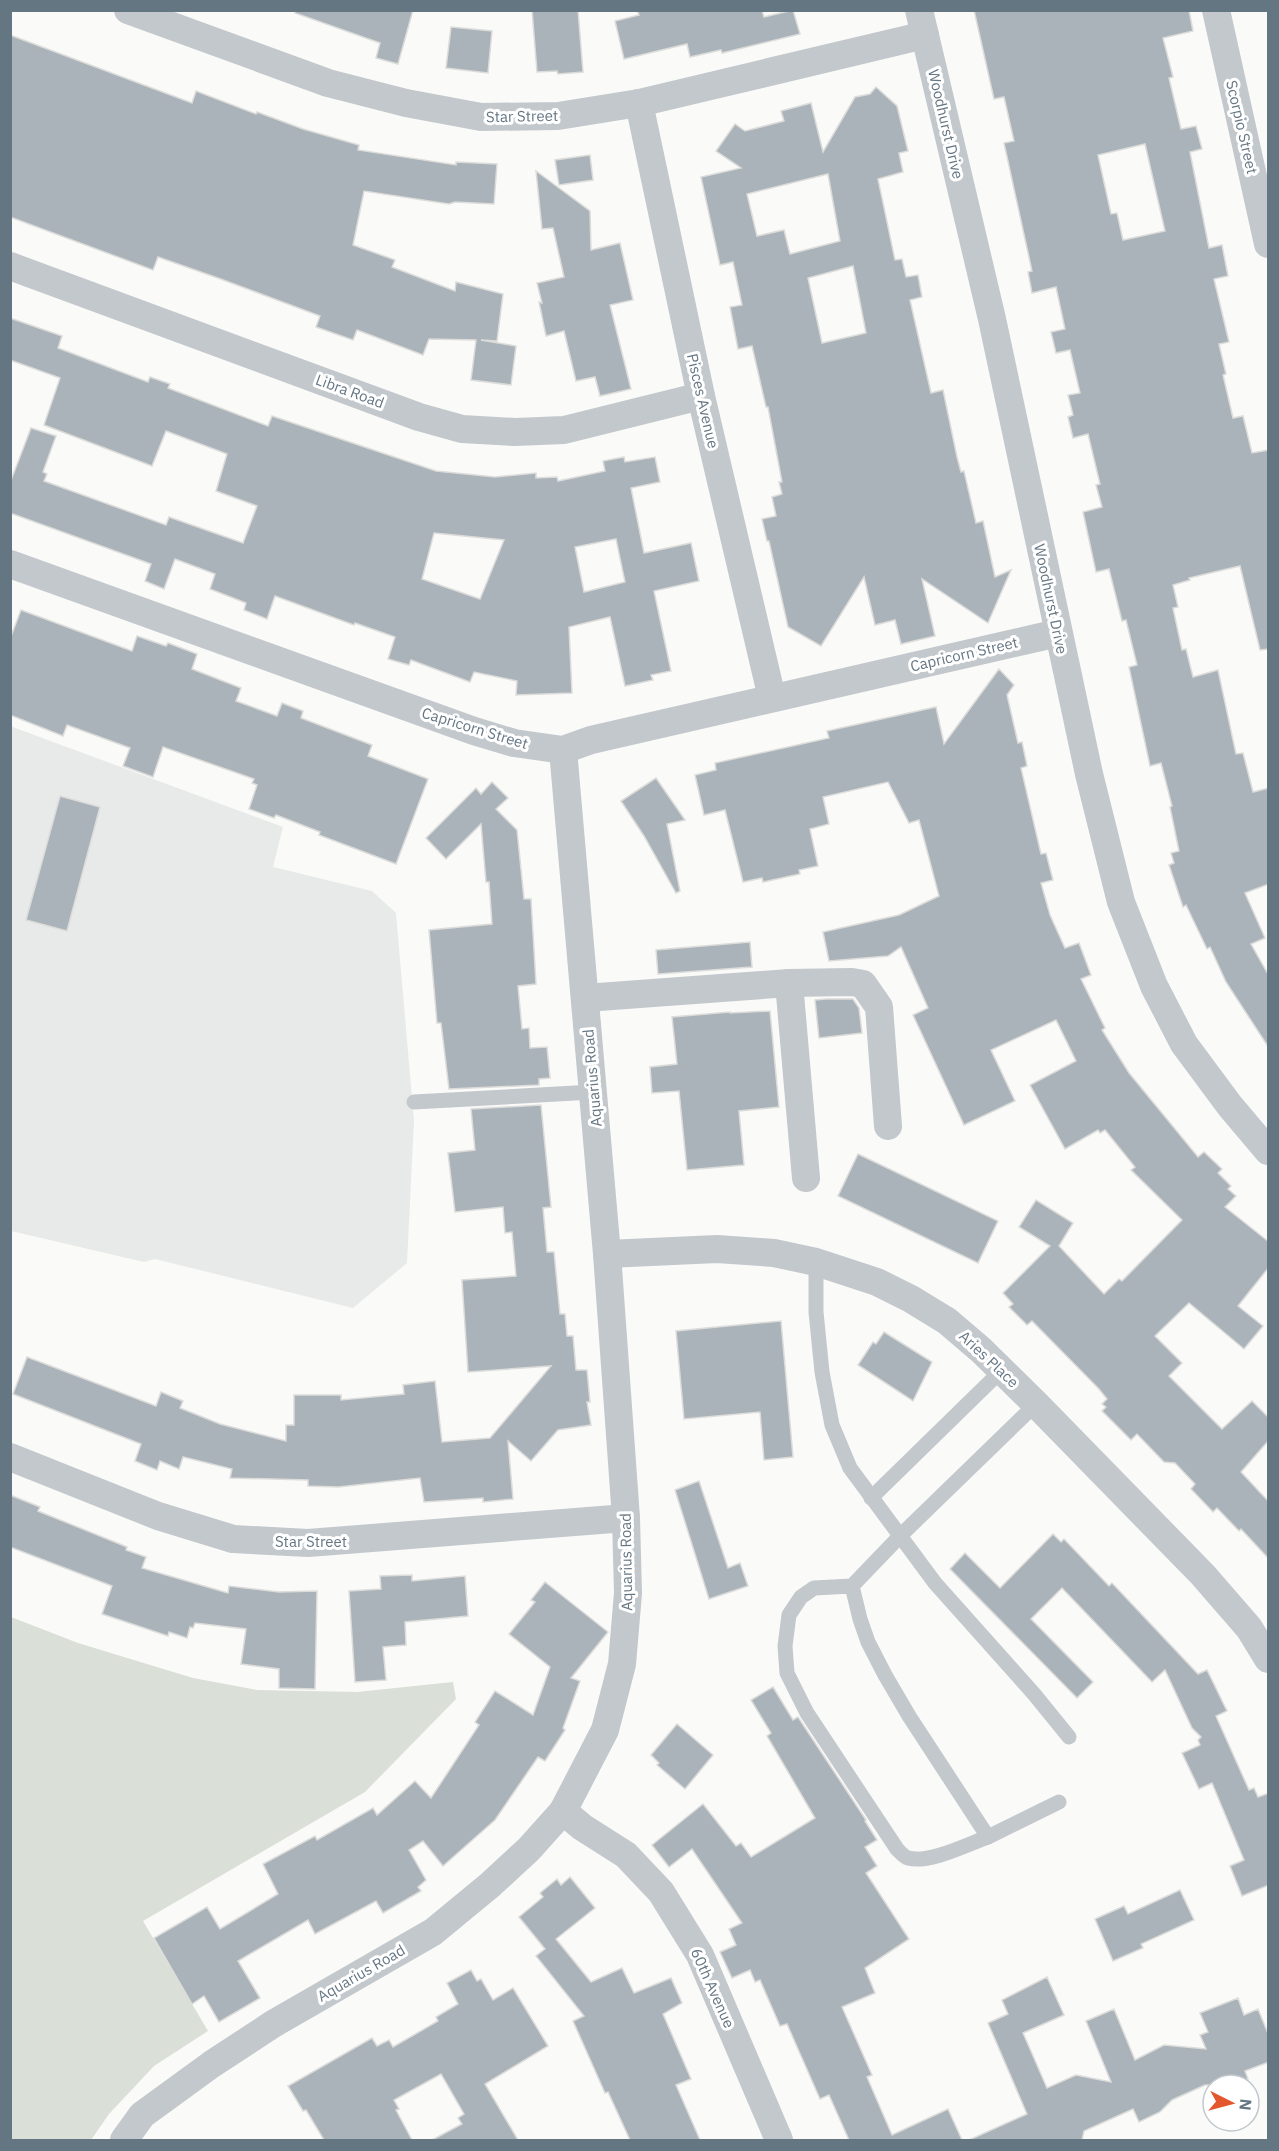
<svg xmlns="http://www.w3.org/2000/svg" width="1279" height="2151" font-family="'IBM Plex Sans',sans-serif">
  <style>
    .built { fill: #e8e9e9 }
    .green { fill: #dadfd7 }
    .building { fill: #aab3b9; stroke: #dcdcda; stroke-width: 1.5; fill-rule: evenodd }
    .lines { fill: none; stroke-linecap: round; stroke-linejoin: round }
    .lane { stroke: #c3c8cc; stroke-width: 15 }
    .street { stroke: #c3c8cc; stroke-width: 28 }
    .labels { text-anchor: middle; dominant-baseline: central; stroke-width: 6; stroke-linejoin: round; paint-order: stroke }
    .street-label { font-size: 15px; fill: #657683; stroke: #fff }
  </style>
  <rect width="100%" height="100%" fill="#fafaf8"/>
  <!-- built -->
  <polygon class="built" points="10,726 283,827 273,867 372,891 396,913 414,1121 407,1263 353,1308 155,1259 144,1262 11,1231"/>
  <!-- green -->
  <polygon class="green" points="11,1617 78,1643 193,1678 257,1690 357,1692 453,1682 456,1699 365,1792 143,1921 208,2031 154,2066 109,2114 91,2140 11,2140"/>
  <!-- building -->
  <g class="building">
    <polygon points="295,10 413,10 398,64 376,58 380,43 295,13"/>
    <polygon points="532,10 578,10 583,72 558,74 557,71 537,72"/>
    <polygon points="637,10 762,10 764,17 793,10 800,34 722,53 721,50 690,57 687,44 624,59 615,21 639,15"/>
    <path d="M974,10H1189L1193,31L1163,38L1173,77L1169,78L1181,129L1196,126L1202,149L1190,152L1209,248L1222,245L1228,276L1214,279L1229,342L1219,344L1226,374L1223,375L1233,418L1243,416L1252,453L1269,450V649L1260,650L1240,566L1189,578L1190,580L1173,585L1178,607L1173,608L1182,650L1186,649L1193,677L1218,670L1236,754L1243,753L1253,792L1269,788V884L1245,893L1265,938L1251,944L1269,976V1048L1226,982L1210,947L1207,949L1186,905L1183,907L1169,865L1174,863L1171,853L1179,851L1170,807L1172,806L1161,763L1150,766L1129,667L1137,665L1126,620L1122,621L1109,569L1096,572L1083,512L1102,507L1096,485L1100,484L1088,434L1073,438L1068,417L1073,415L1068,395L1080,393L1070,350L1056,353L1051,332L1065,329L1056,287L1032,293L1028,272L1032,271L1004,143L1014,141L1004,97L994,99ZM1145,144L1165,231L1123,240L1117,213L1111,214L1098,155Z"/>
    <polygon points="451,27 492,31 488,73 446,68"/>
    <polygon points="10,35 192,103 196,91 256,114 257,112 303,129 359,145 358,150 456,165 456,162 497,164 494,204 455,202 449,204 364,191 353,245 395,260 392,267 455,291 456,282 503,294 497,341 481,340 516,346 511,385 471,380 476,340 429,339 423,355 357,330 353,340 316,327 320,316 218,278 158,257 153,270 10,217"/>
    <path d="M876,87L897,106L908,151L899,153L903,172L878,179L895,260L902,259L906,277L918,275L922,297L910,300L931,393L943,390L957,457L961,472L964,471L976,523L983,521L995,577L1011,570L988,623L922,579L935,636L901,644L895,620L875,625L864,577L821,646L788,627L769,541H767L762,519L776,516L772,497L782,494L779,482H782L768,407H766L752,346L738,349L730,307L742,305L733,262L720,265L701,177L741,168L716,151L735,124L745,131L784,121L781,111L811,103L823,152L855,97L870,94ZM828,174L840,241L790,254L784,230L757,236L747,194ZM853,266L866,333L822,343L808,278Z"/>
    <polygon points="590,155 593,180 559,185 555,160"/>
    <polygon points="536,171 590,211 591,250 620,243 633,300 610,305 631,389 600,396 595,377 576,381 564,331 546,336 539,302 542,303 537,283 564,277 553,228 542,229"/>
    <path d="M10,318L62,336L58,348L148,382L150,377L170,384L168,388L268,426L272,416L436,471L495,477L536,473V478L557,477L558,481L605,471L603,461L624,457L625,462L655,457L660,482L631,488L644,553L691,543L699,581L654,591L671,671L651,675L653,680L625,686L610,617L569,627L572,693L516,695L517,681L474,672L470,682L411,660L409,665L388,659L395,637L355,623L354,625L275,596L267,619L244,610L246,603L210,589L215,574L175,559L164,589L145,581L151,564L10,513V483L31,428L56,436L43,472L47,474L44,481L166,525L169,517L243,543L257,506L216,491L227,454L166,431L152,466L44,425L60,378L10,360ZM434,533L504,540L480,599L422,579ZM616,539L625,582L584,592L575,547Z"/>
    <polygon points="21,610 132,651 137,636 166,646 168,643 197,654 192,669 241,688 236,701 277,716 282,703 303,711 301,718 372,745 368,756 428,779 396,864 319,835 320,832 276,815 274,818 249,809 257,785 252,783 254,779 163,747 153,777 123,766 130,748 67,725 63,736 10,715 10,639"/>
    <polygon points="999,669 1014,685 1007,695 1018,743 1022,742 1027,766 1021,768 1041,854 1046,853 1053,880 1041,883 1050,915 1065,948 1079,943 1091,975 1081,979 1105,1028 1102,1030 1129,1073 1198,1157 1204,1152 1222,1169 1218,1173 1231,1186 1228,1189 1236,1196 1225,1207 1269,1242 1269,1267 1238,1306 1263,1326 1244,1349 1189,1303 1155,1336 1182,1363 1169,1376 1222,1429 1252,1401 1269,1418 1269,1440 1241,1472 1269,1502 1269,1559 1241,1529 1239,1531 1217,1508 1213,1512 1191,1489 1195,1484 1175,1463 1164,1462 1137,1434 1131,1440 1102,1411 1106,1407 1102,1404 1107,1399 1099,1389 1032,1321 1027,1325 1009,1307 1013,1304 1003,1293 1050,1246 1019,1227 1036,1200 1073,1223 1059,1246 1104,1294 1119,1279 1122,1281 1182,1220 1131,1170 1135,1167 1105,1130 1100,1133 1098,1130 1065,1149 1030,1085 1076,1061 1056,1020 991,1050 1015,1101 964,1125 913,1015 928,1008 901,947 888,956 829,961 823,932 899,915 939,896 919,820 909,823 888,782 823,797 829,824 810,829 818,866 799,870 800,874 763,882 762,878 743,882 725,810 704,815 695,775 716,770 715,763 829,738 827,731 936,707 944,744"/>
    <polygon points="656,778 685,820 667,824 680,891 676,893 644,836 621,801"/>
    <polygon points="492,782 508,798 496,809 517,830 524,899 531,899 536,984 518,986 522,1029 529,1028 530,1048 547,1047 550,1078 539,1079 539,1085 449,1089 441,1023 437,1023 429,930 492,924 489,882 486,882 481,824 446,859 426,838 476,788 481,794"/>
    <polygon points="60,796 100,807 67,931 26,920"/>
    <polygon points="750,942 752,967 658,974 656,950"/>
    <polygon points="826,999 853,999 859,1008 862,1033 819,1038 815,1000"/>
    <polygon points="770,1011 779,1107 739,1111 744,1165 687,1170 679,1091 652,1093 650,1067 677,1064 672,1017 730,1012 730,1013"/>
    <polygon points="541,1105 551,1207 543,1208 547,1252 554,1252 560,1314 565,1314 567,1336 573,1336 576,1370 587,1370 590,1402 587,1402 591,1425 558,1430 531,1461 508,1441 513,1499 483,1502 483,1498 424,1502 420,1478 338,1487 308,1486 308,1480 230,1478 232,1469 183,1457 179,1469 160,1461 157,1470 135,1461 141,1444 13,1394 27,1357 156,1406 161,1392 183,1401 180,1408 220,1424 286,1441 286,1425 294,1425 294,1395 341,1395 341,1400 404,1394 403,1385 435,1381 442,1442 490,1438 551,1366 468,1372 462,1280 516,1276 512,1232 505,1233 503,1207 455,1212 448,1153 475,1150 471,1109"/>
    <polygon points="858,1154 998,1221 978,1263 838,1196"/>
    <polygon points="781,1321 793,1457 764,1460 760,1412 684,1419 676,1331"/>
    <polygon points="884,1332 932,1362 913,1401 858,1365 873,1342 876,1344"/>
    <polygon points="699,1481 728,1568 740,1563 748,1586 709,1599 675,1490"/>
    <polygon points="10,1495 40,1507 38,1511 127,1547 126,1550 146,1557 142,1568 228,1593 229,1586 279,1592 317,1591 315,1689 279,1688 279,1669 241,1664 246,1629 195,1623 193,1628 190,1627 187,1638 169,1632 168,1636 102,1614 112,1586 10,1547"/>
    <polygon points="1053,1534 1061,1542 1064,1539 1109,1586 1112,1583 1198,1674 1207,1670 1227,1711 1216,1716 1249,1790 1254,1788 1258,1797 1269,1793 1269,1885 1242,1896 1230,1866 1244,1860 1212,1783 1199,1789 1182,1753 1200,1745 1198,1740 1201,1737 1192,1728 1165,1670 1152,1682 1062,1588 1031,1619 1093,1682 1077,1698 950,1569 965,1553 1000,1588"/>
    <polygon points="412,1575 412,1581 465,1576 468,1616 405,1622 406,1645 383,1647 386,1680 355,1682 349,1591 381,1589 380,1576"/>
    <polygon points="545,1582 608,1632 571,1678 580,1681 563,1728 565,1730 545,1761 538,1757 495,1820 443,1866 423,1841 409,1850 426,1880 418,1887 421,1891 383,1913 376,1901 315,1934 308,1920 238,1961 260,1998 219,2022 204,1996 192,2004 154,1938 207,1907 220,1929 278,1894 263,1864 315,1836 317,1840 373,1808 377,1815 415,1781 431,1798 479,1725 475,1722 495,1691 533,1715 550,1667 509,1634 535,1602 531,1600"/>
    <polygon points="773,1687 793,1720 798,1717 866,1820 865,1821 877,1840 865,1847 877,1866 866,1873 909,1939 865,1968 875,1993 842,2007 872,2075 867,2077 892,2135 948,2109 962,2140 849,2140 829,2095 820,2099 787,2024 780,2026 760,1980 755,1982 750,1970 732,1978 720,1952 736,1945 729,1929 742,1923 692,1849 669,1867 652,1845 703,1804 736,1846 741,1843 751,1857 815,1818 767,1736 771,1733 751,1700"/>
    <polygon points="677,1724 713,1755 685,1789 657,1765 659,1763 651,1755"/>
    <polygon points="570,1877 595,1908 556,1939 591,1982 622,1968 634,1993 671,1978 682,2003 663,2014 691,2079 676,2085 700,2140 630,2140 608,2092 605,2093 573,2021 584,2016 536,1956 545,1949 519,1917 543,1897 540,1893 557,1879 561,1885"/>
    <polygon points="1180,1890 1194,1920 1141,1944 1143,1948 1113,1961 1095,1919 1124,1906 1128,1914"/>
    <polygon points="471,1970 477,1981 481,1979 493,2000 513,1988 548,2046 485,2084 518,2140 432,2140 462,2124 458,2118 464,2114 441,2074 394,2100 399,2109 396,2110 412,2140 324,2140 306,2110 303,2111 288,2086 372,2038 377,2046 389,2040 393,2047 438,2021 436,2017 458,2004 447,1983"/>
    <polygon points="1047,1977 1064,2015 1023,2033 1047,2088 1076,2075 1111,2082 1086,2021 1114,2009 1135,2060 1164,2045 1206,2049 1200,2035 1208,2032 1200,2013 1238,1998 1244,2015 1258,2009 1269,2036 1269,2062 1245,2071 1248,2079 1233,2085 1205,2085 1172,2100 1160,2112 1139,2122 1133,2109 1084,2131 1082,2140 969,2140 1027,2114 988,2023 1008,2014 1002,2000"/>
  </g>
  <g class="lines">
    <!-- lane -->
    <g class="lane">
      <polyline points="414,1102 593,1092"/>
      <polyline points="816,1262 816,1312 822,1372 832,1425 850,1468 935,1583 1034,1694 1069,1737"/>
      <polyline points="871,1498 1002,1370"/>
      <path d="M852,1586L860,1619L868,1642L885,1675L909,1716L988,1837C968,1844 929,1864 908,1858C904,1857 900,1852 897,1849L807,1713L787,1673L785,1646L789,1615L801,1597L814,1588L852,1586L901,1535L1036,1404"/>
      <polyline points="988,1837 1059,1802"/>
    </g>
    <!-- street -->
    <g class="street">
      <polyline points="128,10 328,83 406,103 481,117 558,116 639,103 925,35"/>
      <polyline points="919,10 992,319 1089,774 1121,902 1154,986 1184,1044 1230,1106 1268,1151"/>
      <polyline points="1216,10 1268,244"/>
      <polyline points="639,103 701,396 772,698"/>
      <polyline points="10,266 419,417 462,429 515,432 564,430 701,396"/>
      <polyline points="10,564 474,731 514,743 563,750 591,740 1058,633"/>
      <polyline points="789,983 806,1178"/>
      <polyline points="585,998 789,983 852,982 863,984 879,1007 888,1126"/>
      <polyline points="607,1254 717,1249 774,1253 816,1262 877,1282 911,1299 947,1321 981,1350 1036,1404 1203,1575 1249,1628 1268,1659"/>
      <polyline points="10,1457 158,1516 233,1539 308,1543 626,1518"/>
      <polyline points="563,1811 582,1827 626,1855 661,1892 700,1955 779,2140"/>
      <polyline points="124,2140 142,2115 212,2064 273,2024 433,1932 490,1885 529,1849 563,1811 605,1730 622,1664 628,1593 626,1518 607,1254 563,750"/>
    </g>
  </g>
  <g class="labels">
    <!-- street labels -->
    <g class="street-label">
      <text transform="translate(522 116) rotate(-1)">Star Street</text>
      <text transform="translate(946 124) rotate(77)">Woodhurst Drive</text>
      <text transform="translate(1242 127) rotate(77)">Scorpio Street</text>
      <text transform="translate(350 391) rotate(20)">Libra Road</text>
      <text transform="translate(703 401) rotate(77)">Pisces Avenue</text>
      <text transform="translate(1051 599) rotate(78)">Woodhurst Drive</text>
      <text transform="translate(964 654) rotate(-13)">Capricorn Street</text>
      <text transform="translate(475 728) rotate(17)">Capricorn Street</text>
      <text transform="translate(592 1078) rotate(-95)">Aquarius Road</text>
      <text transform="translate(989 1359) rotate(43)">Aries Place</text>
      <text x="311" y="1541">Star Street</text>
      <text transform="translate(626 1562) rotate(-91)">Aquarius Road</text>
      <text transform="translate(361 1973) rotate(-30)">Aquarius Road</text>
      <text transform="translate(713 1988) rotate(66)">60th Avenue</text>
    </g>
  </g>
  <!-- border -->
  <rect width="1279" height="2151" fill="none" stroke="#657683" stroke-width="24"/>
  <!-- north arrow -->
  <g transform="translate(1231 2103) rotate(96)"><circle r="28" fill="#ffffff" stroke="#c1c8cd" stroke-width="1.5"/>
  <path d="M0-4.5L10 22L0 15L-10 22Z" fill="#e4572e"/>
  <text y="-9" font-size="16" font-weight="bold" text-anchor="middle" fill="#657683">N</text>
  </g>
</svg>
